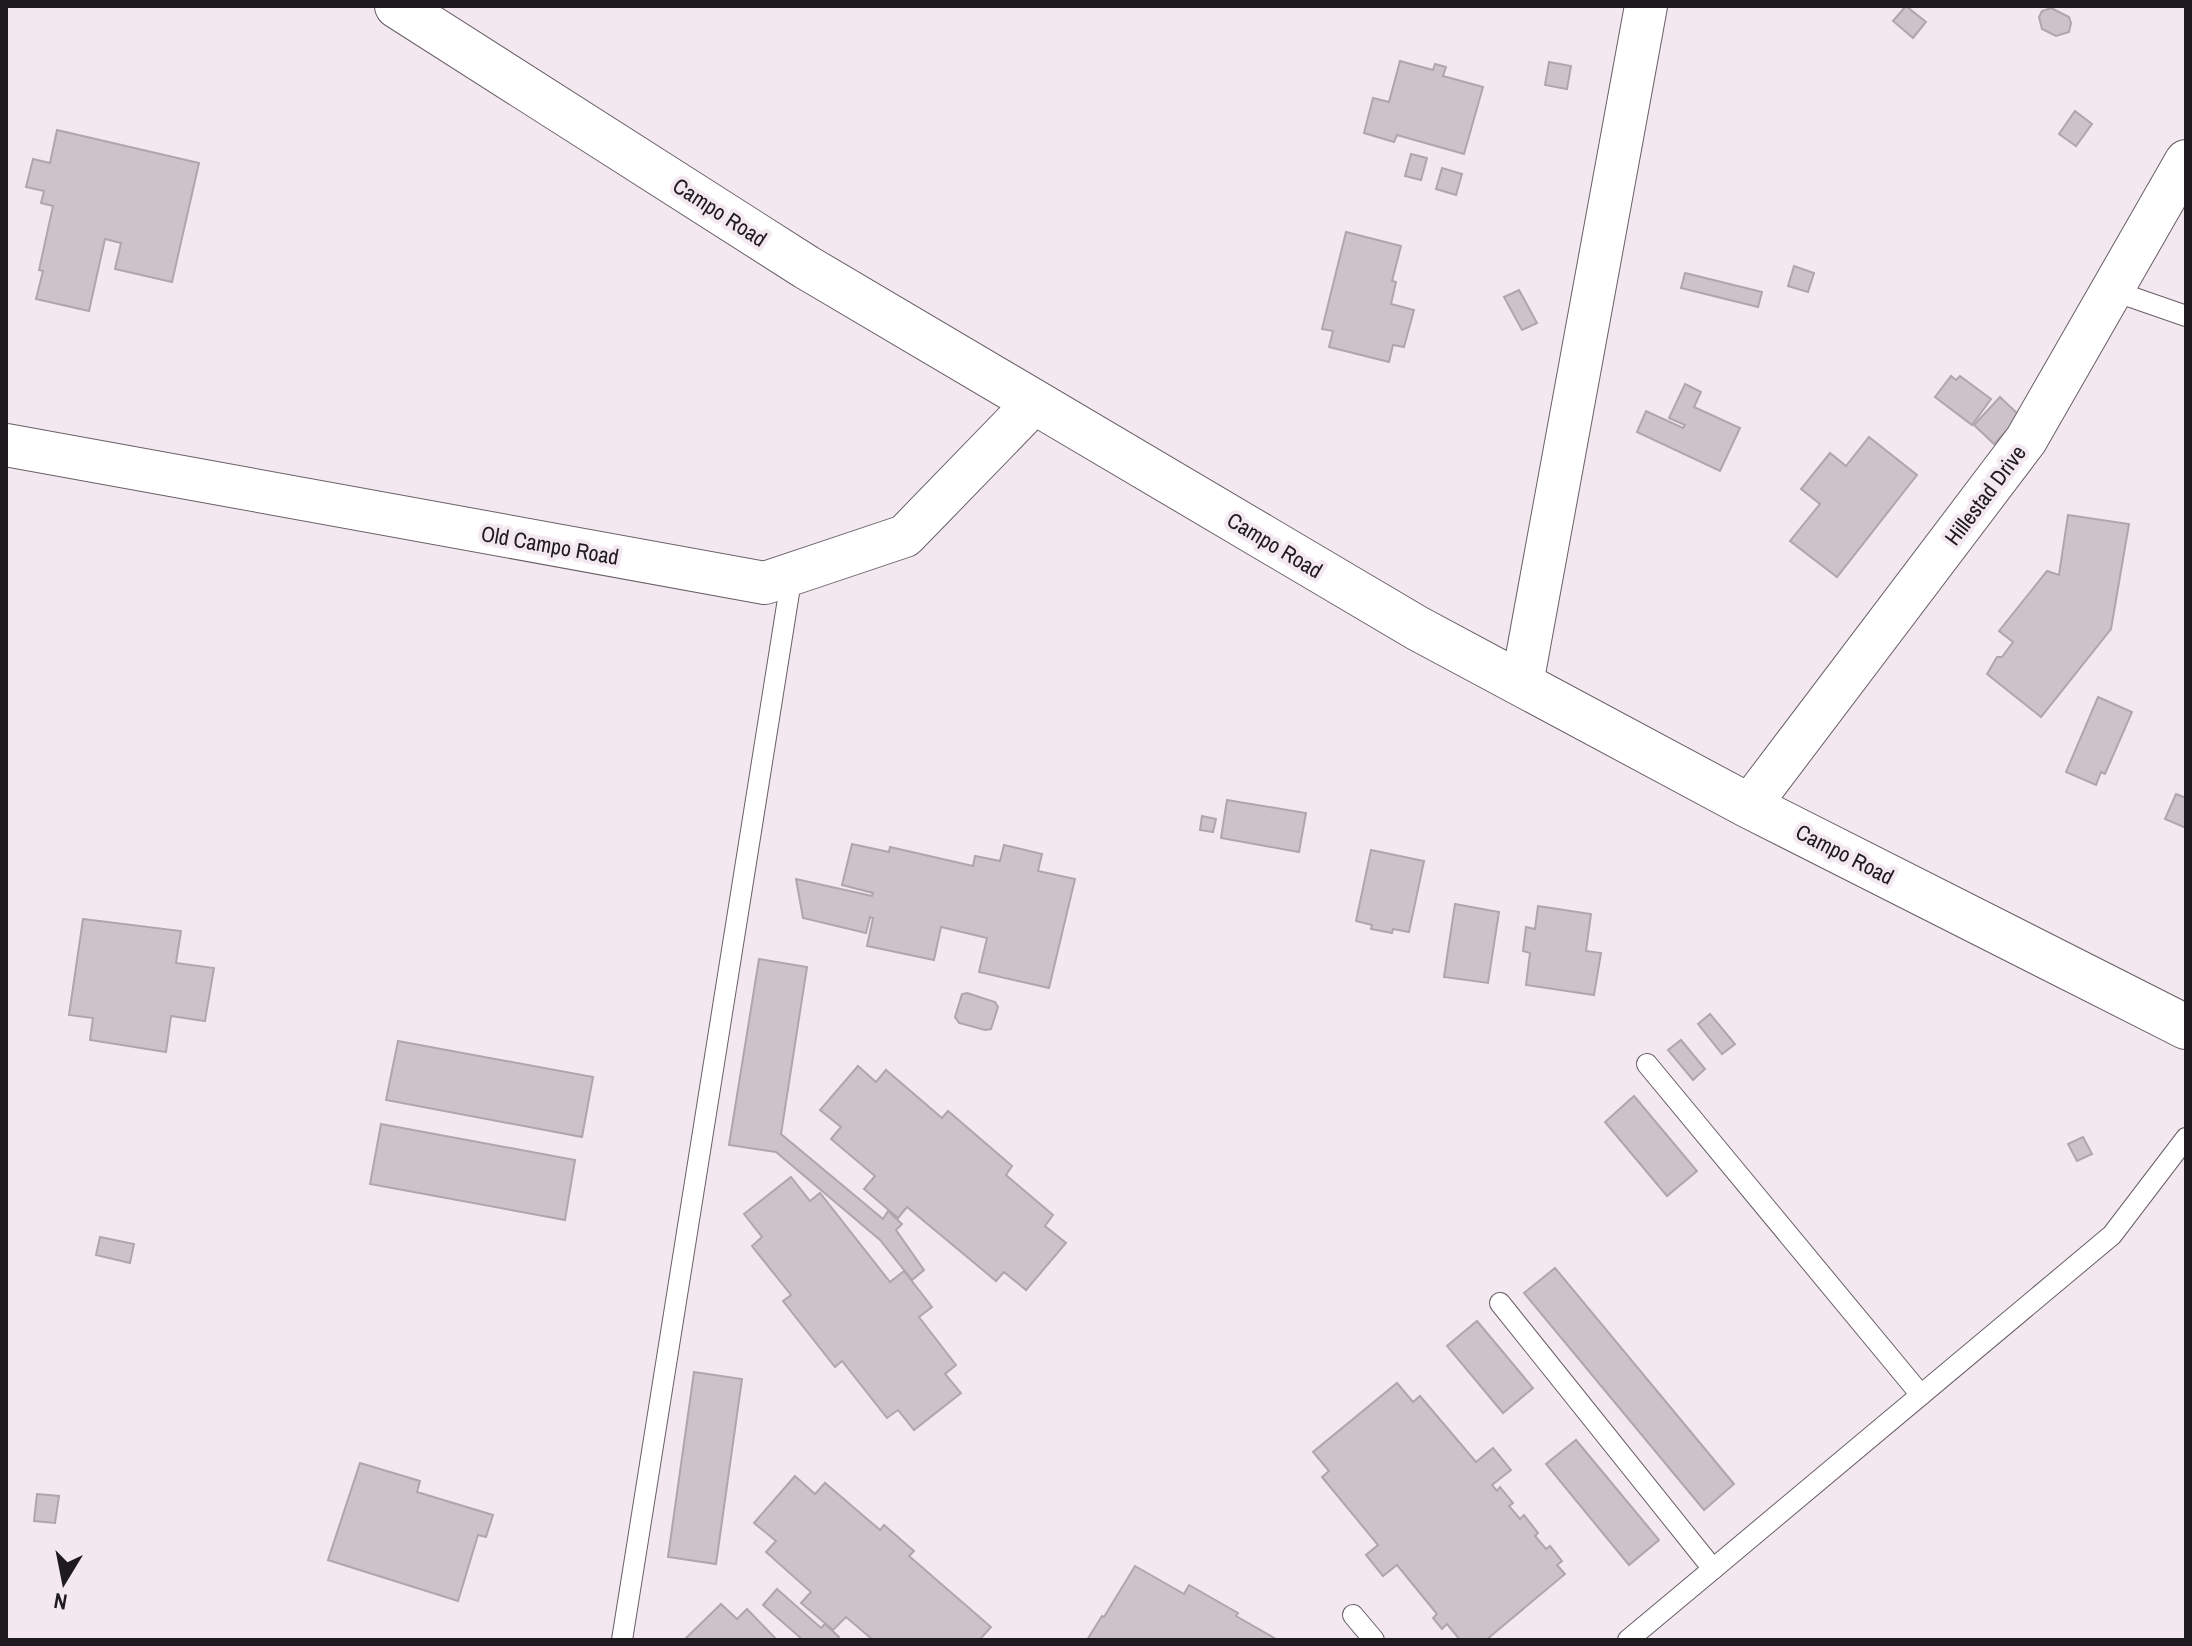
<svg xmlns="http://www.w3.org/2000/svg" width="2192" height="1646" font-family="'Archivo Narrow',sans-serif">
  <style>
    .building { fill: #cdc2c9; stroke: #b1a5ac; stroke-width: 2 }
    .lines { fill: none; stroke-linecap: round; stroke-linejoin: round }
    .service-casing { stroke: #695f65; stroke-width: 22 }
    .minor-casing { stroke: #695f65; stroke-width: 44 }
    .trunk-casing { stroke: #695f65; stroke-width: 46 }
    .service { stroke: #fff; stroke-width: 20 }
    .minor { stroke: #fff; stroke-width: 42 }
    .trunk { stroke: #fff; stroke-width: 44 }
    .labels { text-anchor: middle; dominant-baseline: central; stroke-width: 8; stroke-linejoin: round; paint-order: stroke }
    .street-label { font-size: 22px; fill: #1e1a1d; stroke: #f3e8ef }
  </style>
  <rect width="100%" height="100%" fill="#f3e8ef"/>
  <!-- building -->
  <g class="building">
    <polygon points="1906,6 1926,22 1913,38 1893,21"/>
    <polygon points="2051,8 2069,17 2071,23 2069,32 2056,36 2042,29 2039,17 2042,11"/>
    <polygon points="1400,61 1433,70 1435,64 1446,67 1443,76 1483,87 1464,154 1397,135 1394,142 1364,133 1373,98 1389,102"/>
    <polygon points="1549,62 1571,66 1567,89 1545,85"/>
    <polygon points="2075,111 2092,124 2076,146 2059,134"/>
    <polygon points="57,130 199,163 172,282 115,269 121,243 105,239 89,311 36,299 43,271 39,270 53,206 41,203 44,191 26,187 33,159 50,163"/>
    <polygon points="1411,154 1427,158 1421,180 1405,176"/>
    <polygon points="1442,168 1462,174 1456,195 1436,189"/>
    <polygon points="1346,232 1401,246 1392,281 1396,282 1391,304 1414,310 1404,347 1393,345 1389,362 1329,347 1333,331 1322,329"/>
    <polygon points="1794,266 1814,273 1808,292 1788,286"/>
    <polygon points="1685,273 1762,292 1758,307 1681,288"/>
    <polygon points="1519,290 1537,323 1522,330 1504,297"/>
    <polygon points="1951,376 1956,380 1960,376 1991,399 1972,425 1935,397"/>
    <polygon points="1685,384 1701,392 1694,407 1740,428 1720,471 1637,432 1646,411 1683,428 1685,425 1669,418"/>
    <polygon points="2000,397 2020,416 1994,444 1974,425"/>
    <polygon points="1869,437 1917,475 1837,577 1790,541 1820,504 1801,489 1830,453 1846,466"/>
    <polygon points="2068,515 2129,524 2111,629 2041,717 1987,674 1997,657 2002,657 2013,642 1999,631 2047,571 2059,575"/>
    <polygon points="2098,697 2132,712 2105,774 2101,772 2096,785 2066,772"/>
    <polygon points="2176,794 2186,798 2186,828 2165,819"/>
    <polygon points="1227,800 1306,813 1299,852 1221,838"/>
    <polygon points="1202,816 1216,819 1213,832 1200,830"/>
    <polygon points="852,844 889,852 890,847 973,866 975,856 1000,861 1004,845 1042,854 1038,871 1075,879 1049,988 979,972 987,938 941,927 934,960 867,946 873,918 870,917 866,933 803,918 796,879 872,896 873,893 842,885"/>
    <polygon points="1371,850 1424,861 1409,932 1393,929 1392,933 1371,929 1372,925 1356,921"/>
    <polygon points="1455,904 1499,912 1488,983 1444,977"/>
    <polygon points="1538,906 1591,914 1586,951 1601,953 1594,995 1526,985 1530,953 1523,951 1526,927 1535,929"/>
    <polygon points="83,919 181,931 176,963 214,968 205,1021 171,1016 166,1052 90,1040 93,1018 69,1015"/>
    <polygon points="759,959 807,967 781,1134 883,1219 888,1211 902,1224 896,1230 924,1270 912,1280 880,1240 776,1152 729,1145"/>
    <polygon points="967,993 995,1002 998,1007 991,1029 985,1030 959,1023 955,1017 962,994"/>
    <polygon points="1710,1014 1735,1044 1722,1054 1698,1024"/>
    <polygon points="1681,1040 1705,1069 1693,1080 1668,1050"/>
    <polygon points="398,1041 593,1077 582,1137 386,1100"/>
    <polygon points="858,1066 876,1082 886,1070 942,1118 948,1111 1012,1166 1006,1175 1053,1215 1045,1226 1066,1243 1026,1290 1004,1272 996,1281 907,1207 898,1218 864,1189 875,1176 831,1139 841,1127 820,1110"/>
    <polygon points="1634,1096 1697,1171 1667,1196 1605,1122"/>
    <polygon points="381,1124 575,1160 565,1220 370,1184"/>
    <polygon points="2083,1137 2092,1154 2077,1161 2068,1144"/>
    <polygon points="791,1177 810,1201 820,1193 890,1282 904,1271 932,1307 919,1317 956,1365 945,1374 961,1393 914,1430 898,1410 887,1418 842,1361 835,1367 783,1301 791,1295 752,1246 762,1237 744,1214"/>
    <polygon points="100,1237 134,1244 130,1263 96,1255"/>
    <polygon points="1555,1268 1734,1484 1704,1510 1524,1293"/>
    <polygon points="1477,1321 1533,1388 1503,1413 1447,1346"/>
    <polygon points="694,1372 742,1379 716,1564 668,1557"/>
    <polygon points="1397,1383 1413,1402 1420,1396 1476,1462 1493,1448 1511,1470 1492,1485 1497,1491 1500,1487 1513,1503 1509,1506 1520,1519 1524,1515 1538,1533 1535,1536 1546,1549 1550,1546 1562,1561 1557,1565 1565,1574 1486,1640 1460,1640 1447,1624 1442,1629 1433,1618 1437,1614 1397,1565 1383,1576 1366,1555 1378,1545 1322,1477 1329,1471 1313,1452"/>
    <polygon points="1576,1440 1659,1540 1629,1565 1546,1464"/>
    <polygon points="360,1463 420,1481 417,1492 493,1515 486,1537 478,1535 458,1601 328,1560"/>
    <polygon points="795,1476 815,1494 825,1483 880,1530 884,1525 914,1551 909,1556 991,1627 981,1638 984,1640 873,1640 846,1617 833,1630 801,1603 811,1592 766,1552 776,1541 754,1523"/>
    <polygon points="37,1494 59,1496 55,1523 34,1521"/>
    <polygon points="1135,1566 1184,1594 1189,1585 1238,1613 1236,1616 1276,1639 1087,1640 1102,1616 1104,1617"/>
    <polygon points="777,1589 821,1628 825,1624 839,1637 837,1640 803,1640 763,1605"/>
    <polygon points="721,1604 737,1619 747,1609 777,1640 684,1640"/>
  </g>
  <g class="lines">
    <!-- service casing -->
    <g class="service-casing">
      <g id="service">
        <polyline points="2114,291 2186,316"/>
        <polyline points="1647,1064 1921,1395"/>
        <polyline points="1500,1303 1713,1569 2112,1235 2186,1138"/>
        <polyline points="1353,1615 1374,1640"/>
        <polyline points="622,1640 792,574"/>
        <polyline points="1628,1640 1713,1569"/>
      </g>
    </g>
    <!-- minor casing -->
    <g class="minor-casing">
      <g id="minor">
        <polyline points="6,445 765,583 905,536 1035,402"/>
        <polyline points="1522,684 1646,6"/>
        <polyline points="1749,806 2026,440 2186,161"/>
      </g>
    </g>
    <!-- trunk casing -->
    <g class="trunk-casing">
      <polyline id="trunk" points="397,6 806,267 1417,628 1749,806 2186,1027"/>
    </g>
    <!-- service -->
    <use href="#service" class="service"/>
    <!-- minor -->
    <use href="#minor" class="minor"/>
    <!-- trunk -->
    <use href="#trunk" class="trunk"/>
  </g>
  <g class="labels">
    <!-- street labels -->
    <g class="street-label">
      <text transform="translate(720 212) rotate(33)">Campo Road</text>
      <text transform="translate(1985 495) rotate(-53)">Hillestad Drive</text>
      <text transform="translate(550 545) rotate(10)">Old Campo Road</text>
      <text transform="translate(1275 545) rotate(31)">Campo Road</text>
      <text transform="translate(1845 854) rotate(27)">Campo Road</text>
    </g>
  </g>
  <!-- border -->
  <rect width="2192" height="1646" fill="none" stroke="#1e1a1d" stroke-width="16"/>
  <!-- north arrow -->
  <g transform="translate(64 1582) rotate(190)" stroke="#f3e8ef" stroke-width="6" paint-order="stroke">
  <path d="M0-6L14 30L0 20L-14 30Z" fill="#1e1a1d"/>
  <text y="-12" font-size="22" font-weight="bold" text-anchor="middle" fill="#1e1a1d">N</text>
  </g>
</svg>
